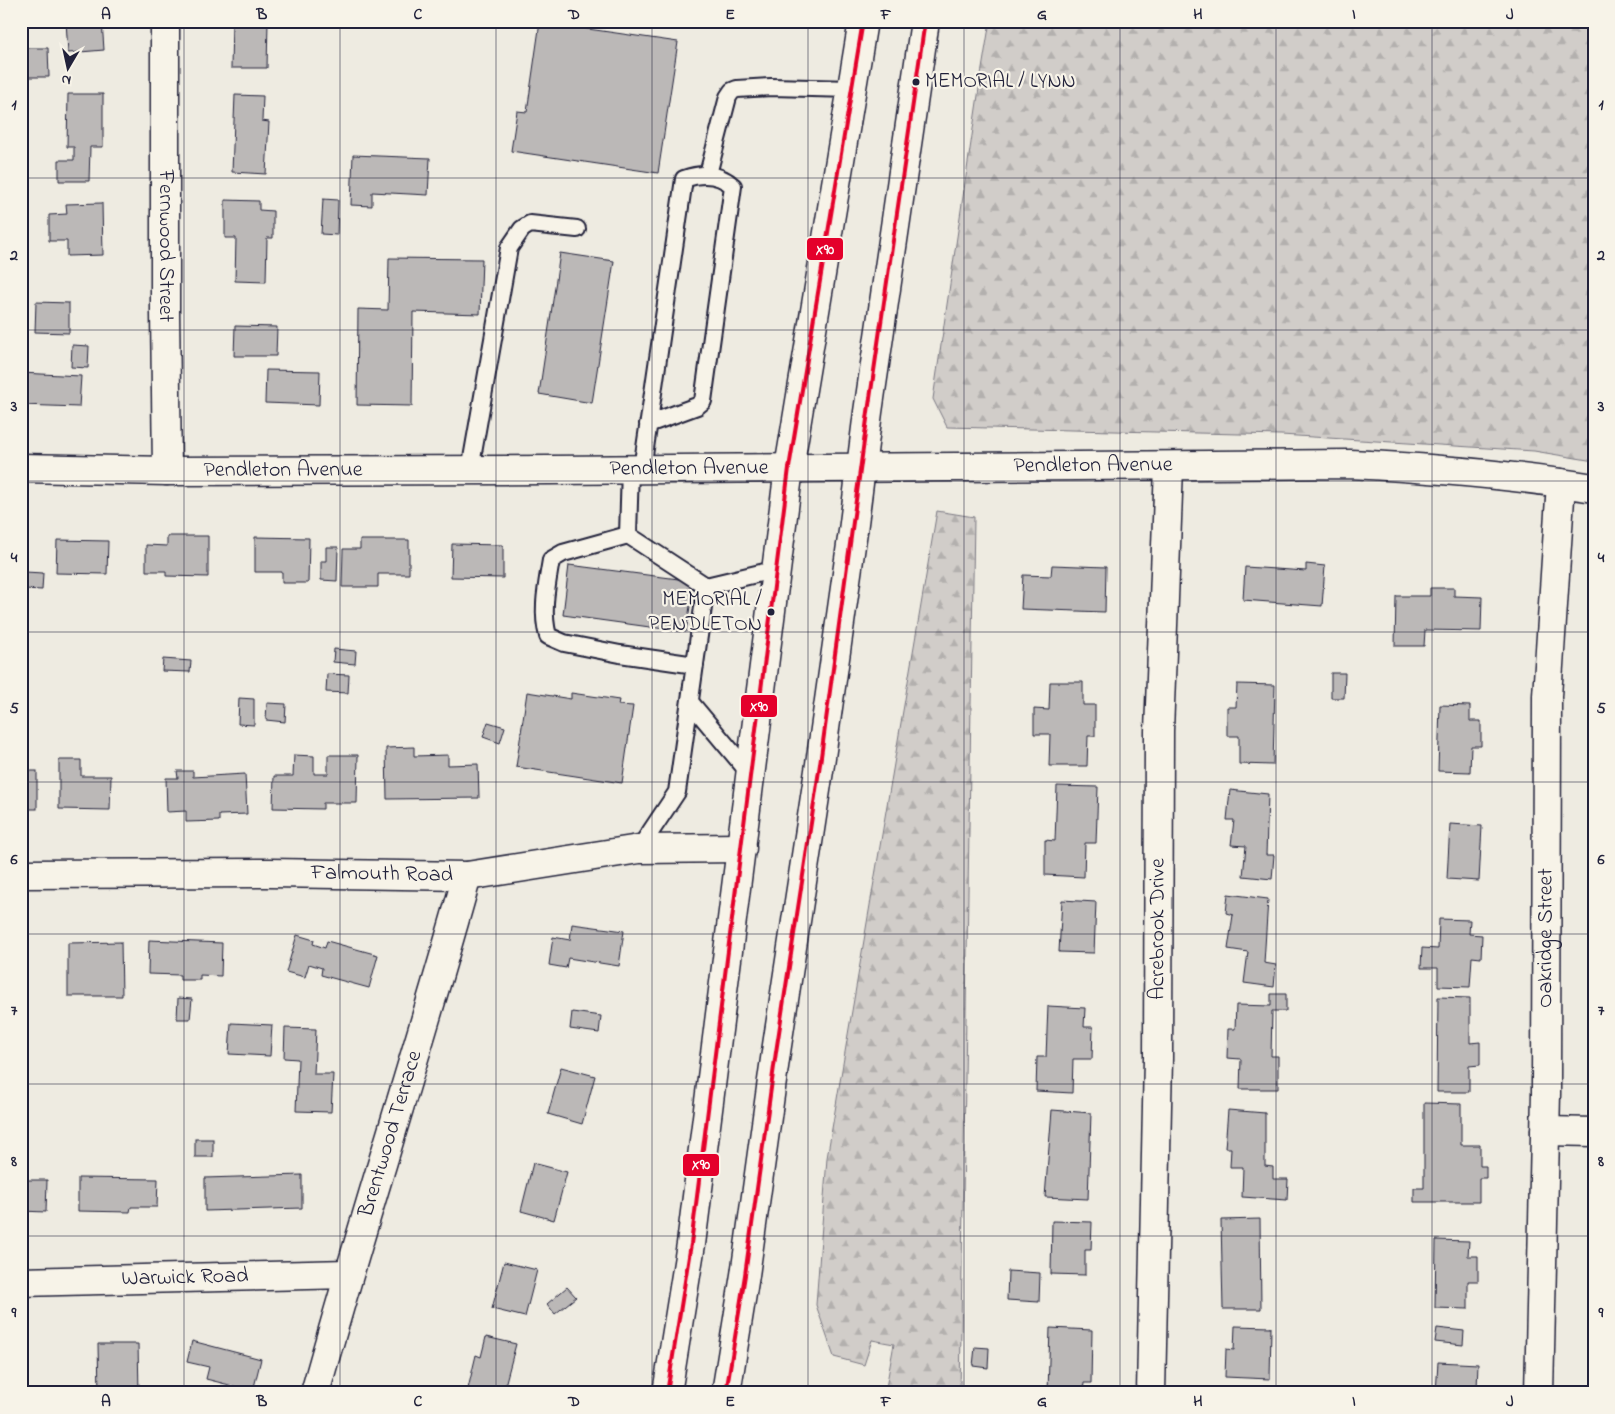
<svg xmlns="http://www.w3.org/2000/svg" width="1615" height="1414" font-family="'Indie Flower',sans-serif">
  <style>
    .forest { fill: url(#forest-firs); stroke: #7a7882 }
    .building { fill: #bbb8b7; stroke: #22223b }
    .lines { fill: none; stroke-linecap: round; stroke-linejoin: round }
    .lane-casing { stroke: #22223b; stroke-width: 20 }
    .street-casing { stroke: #22223b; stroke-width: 31 }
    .secondary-casing { stroke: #22223b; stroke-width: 31 }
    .primary-casing { stroke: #22223b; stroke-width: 31 }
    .lane { stroke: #f7f3e8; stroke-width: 16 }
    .street { stroke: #f7f3e8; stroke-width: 28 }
    .secondary { stroke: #f7f3e8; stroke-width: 28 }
    .primary { stroke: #f7f3e8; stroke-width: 28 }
    .bus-1-casing { stroke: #f7f3e8; stroke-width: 8 }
    .bus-1 { stroke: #e4002b; stroke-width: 4 }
    .grid { fill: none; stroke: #22223b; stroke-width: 1; stroke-opacity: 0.55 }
    .bus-dot { fill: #22223b; stroke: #f7f3e8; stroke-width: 2 }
    .labels { text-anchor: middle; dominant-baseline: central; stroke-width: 4.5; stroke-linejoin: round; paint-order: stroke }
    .bus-label { font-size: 21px; fill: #22223b; stroke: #f7f3e8; text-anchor: start }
    .street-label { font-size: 22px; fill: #22223b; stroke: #f7f3e8 }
    .line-badge { stroke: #f7f3e8; stroke-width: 2 }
    .badge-label { font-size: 14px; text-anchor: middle; font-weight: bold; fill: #fff }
    .neatline { fill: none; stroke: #22223b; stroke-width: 2 }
    .grid-label { font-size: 16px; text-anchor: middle; font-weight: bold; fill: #22223b }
  </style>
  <defs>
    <pattern id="forest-firs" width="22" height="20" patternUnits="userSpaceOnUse" patternTransform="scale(1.25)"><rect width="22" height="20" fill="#d1cdc9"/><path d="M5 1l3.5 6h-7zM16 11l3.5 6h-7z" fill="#b3b0ae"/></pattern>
  </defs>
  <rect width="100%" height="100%" fill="#eeebe1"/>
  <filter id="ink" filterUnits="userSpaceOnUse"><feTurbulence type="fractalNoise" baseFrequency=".02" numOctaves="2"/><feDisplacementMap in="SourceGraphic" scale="10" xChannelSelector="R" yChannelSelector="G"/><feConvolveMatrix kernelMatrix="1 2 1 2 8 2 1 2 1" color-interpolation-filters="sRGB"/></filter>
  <g filter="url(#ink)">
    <!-- forest -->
    <g class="forest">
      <polygon points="990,21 1594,21 1594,461 1534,451 1281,435 947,427 933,399 981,75"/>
      <polygon points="937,511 974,517 960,1393 885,1393 894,1344 872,1340 864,1365 834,1357 816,1305 827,1158"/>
    </g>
    <!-- building -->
    <g class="building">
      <polygon points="66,21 102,21 104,50 68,53"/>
      <polygon points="232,21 268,21 267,68 231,68"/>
      <polygon points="540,22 678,42 658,173 511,151 517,111 527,112"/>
      <polygon points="21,48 48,48 49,77 21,77"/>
      <polygon points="68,94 103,94 103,147 90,147 89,181 59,181 59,160 74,160 74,147 67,147"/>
      <polygon points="235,95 263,96 262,121 269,122 266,174 232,172"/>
      <polygon points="353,155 430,158 428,195 372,192 372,206 351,205"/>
      <polygon points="323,199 338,200 337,235 321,234"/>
      <polygon points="225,200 259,201 259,210 273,211 273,238 267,238 266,282 235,281 236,238 225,238"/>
      <polygon points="102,203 103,255 67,256 67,241 49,241 49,215 67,214 66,204"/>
      <polygon points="560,253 614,261 592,403 539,394"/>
      <polygon points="389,258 482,259 480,314 413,312 412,406 357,405 358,309 388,310"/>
      <polygon points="21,301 27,302 27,313 21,313"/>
      <polygon points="36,302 69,303 69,333 35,332"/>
      <polygon points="235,326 277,327 276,356 234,356"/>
      <polygon points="72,345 89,346 88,368 71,367"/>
      <polygon points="266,370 320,371 319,405 265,403"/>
      <polygon points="21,373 81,376 79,407 21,405"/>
      <polygon points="167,536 208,536 208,577 166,576 166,571 146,571 146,545 167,546"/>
      <polygon points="255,537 309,538 308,583 282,583 282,572 255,572"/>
      <polygon points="57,540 108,541 107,574 56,573"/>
      <polygon points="360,540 409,540 409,574 378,574 378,587 342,587 343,549 360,549"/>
      <polygon points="452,544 503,545 503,578 451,577"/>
      <polygon points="326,547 338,547 337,581 321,580 321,561 326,561"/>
      <polygon points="1306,564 1325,566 1322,606 1243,600 1245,567 1306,571"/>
      <polygon points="569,565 694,581 686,632 563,615"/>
      <polygon points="1052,565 1106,567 1105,612 1021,609 1023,575 1051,576"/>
      <polygon points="25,572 43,573 42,590 24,589"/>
      <polygon points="1430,588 1454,588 1454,596 1482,597 1481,631 1425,630 1424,646 1395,646 1396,596 1430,596"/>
      <polygon points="334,649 356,651 355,664 333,662"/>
      <polygon points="163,659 191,661 190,672 162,671"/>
      <polygon points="1331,673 1345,673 1344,698 1331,698"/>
      <polygon points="327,674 349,675 348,693 326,692"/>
      <polygon points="1050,682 1083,682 1083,705 1095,705 1095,736 1088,736 1087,766 1049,766 1050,734 1034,734 1034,709 1049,710"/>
      <polygon points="1237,684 1275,685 1273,765 1239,764 1239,736 1227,736 1227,707 1236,707"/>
      <polygon points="527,692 571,699 571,693 619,700 618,705 633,706 622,783 516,767"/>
      <polygon points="239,698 254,699 254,725 238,724"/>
      <polygon points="267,703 286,704 285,722 266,720"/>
      <polygon points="1440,705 1470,706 1470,721 1481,721 1481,746 1471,746 1470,772 1438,771"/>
      <polygon points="488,722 505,727 500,743 483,737"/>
      <polygon points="414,747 414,756 448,755 448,765 478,764 479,798 387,799 386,748"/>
      <polygon points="294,755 314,756 314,774 328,774 328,755 358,755 357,803 323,803 323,809 273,808 274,776 293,776"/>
      <polygon points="59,760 81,760 81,776 111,776 110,810 59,809"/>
      <rect x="21" y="771" width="16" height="38"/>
      <polygon points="177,771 193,771 193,777 245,774 247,814 219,815 219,821 186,822 186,811 167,812 166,778 178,778"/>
      <polygon points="1057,786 1098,787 1096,843 1085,843 1084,877 1045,875 1045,840 1055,841"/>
      <polygon points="1230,790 1268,794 1266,855 1274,855 1272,879 1243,876 1246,846 1231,845 1234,820 1227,820"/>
      <polygon points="1450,824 1482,826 1479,881 1447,879"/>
      <polygon points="1228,894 1268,899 1264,963 1276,965 1274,987 1244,983 1248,952 1228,949 1233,915 1226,913"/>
      <polygon points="1062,900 1096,902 1094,953 1059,952"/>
      <polygon points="1439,919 1470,920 1469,934 1482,935 1481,958 1472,957 1470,987 1438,986 1438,968 1421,968 1422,948 1438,949"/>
      <polygon points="572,924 624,931 619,966 568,958 566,968 549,965 553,937 570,940"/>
      <polygon points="297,935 314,940 313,944 325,948 327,941 378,955 369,988 321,975 322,968 309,964 305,977 286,972"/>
      <polygon points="149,940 222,943 221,976 200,975 200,980 180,980 180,975 148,974"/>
      <polygon points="121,942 122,996 68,996 68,943"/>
      <polygon points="1271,994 1286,994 1286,1011 1272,1011 1271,1056 1278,1056 1278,1089 1240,1089 1241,1059 1227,1058 1228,1029 1235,1029 1236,1005 1271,1006"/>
      <polygon points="1438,997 1470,998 1470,1043 1480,1042 1480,1065 1469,1066 1469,1092 1437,1092"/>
      <polygon points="178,998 192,999 190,1019 177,1019"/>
      <polygon points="1048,1006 1085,1008 1084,1027 1093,1027 1092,1059 1073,1059 1072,1093 1036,1091 1037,1057 1046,1057"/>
      <polygon points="572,1012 601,1016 599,1033 570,1029"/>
      <polygon points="231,1023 272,1025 270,1056 229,1054"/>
      <polygon points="285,1028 316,1029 314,1074 333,1074 331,1112 296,1111 298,1059 284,1058"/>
      <polygon points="561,1067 595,1076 582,1124 548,1114"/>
      <polygon points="1424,1103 1461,1104 1461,1145 1480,1145 1480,1166 1486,1166 1486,1178 1479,1178 1479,1202 1414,1202 1414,1188 1424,1188"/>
      <polygon points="1052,1110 1091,1113 1088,1199 1045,1197"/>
      <polygon points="1228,1110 1265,1113 1265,1166 1273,1167 1273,1179 1288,1179 1287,1200 1242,1197 1243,1167 1230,1167 1231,1148 1225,1148"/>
      <rect x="195" y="1139" width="18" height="18"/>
      <polygon points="533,1163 567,1172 554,1220 521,1211"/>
      <polygon points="302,1175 302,1208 205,1211 205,1178"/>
      <polygon points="78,1178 158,1179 157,1207 131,1207 130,1212 78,1211"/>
      <polygon points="21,1180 47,1180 46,1212 21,1211"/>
      <polygon points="1260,1219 1261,1309 1223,1309 1221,1220"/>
      <polygon points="1052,1221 1092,1222 1091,1250 1085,1250 1085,1275 1051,1274"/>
      <polygon points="1436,1240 1469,1241 1468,1256 1478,1256 1478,1281 1468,1281 1468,1309 1435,1308"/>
      <polygon points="504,1262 537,1270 525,1317 492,1309"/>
      <polygon points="1008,1271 1040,1273 1039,1302 1007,1300"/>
      <polygon points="567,1287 576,1297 555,1314 547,1304"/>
      <polygon points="1235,1326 1271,1327 1270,1379 1225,1377 1226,1349 1234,1350"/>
      <polygon points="1050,1328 1092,1330 1091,1383 1084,1383 1083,1393 1048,1393"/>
      <polygon points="1437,1328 1464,1331 1463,1345 1435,1342"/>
      <polygon points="486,1337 516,1344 503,1393 467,1393 476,1355 481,1357"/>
      <polygon points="192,1341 261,1359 253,1391 206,1379 209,1367 187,1362"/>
      <polygon points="98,1344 138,1344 139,1393 99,1393"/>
      <polygon points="975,1347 989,1348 988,1368 973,1366"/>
      <polygon points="1438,1362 1478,1364 1477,1388 1468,1387 1467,1393 1436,1393"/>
    </g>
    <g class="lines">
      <!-- lane casing -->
      <g class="lane-casing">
        <g id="lane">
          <polyline points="708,174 728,97 732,91 737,89 771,87 852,89"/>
          <polyline points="630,469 628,535 706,586 677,792 639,849"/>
          <path d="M642,469L684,179C701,173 719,173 733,186L703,401L697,406L648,424"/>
          <polyline points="470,470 509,248 522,229 530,224 577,229"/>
          <path d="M628,535L563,553L551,560C547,585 541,611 548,636L564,643L620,654L695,665"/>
          <polyline points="706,586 777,569"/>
          <polyline points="690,702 751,775"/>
        </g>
      </g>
      <!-- street casing -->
      <g class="street-casing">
        <g id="street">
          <path id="s1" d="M165,21V312L167,471"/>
          <path id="s2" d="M21,874L270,873L467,876L639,849L742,848"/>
          <polyline points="1545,1131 1594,1132"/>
          <path id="s3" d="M21,1282L348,1274"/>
          <path id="s4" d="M315,1393C363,1220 419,1049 467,876"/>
          <path id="s5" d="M1151,1393L1158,1058L1159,731L1169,467"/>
          <path id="s6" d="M1539,1393L1546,1093L1547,696L1561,483"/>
        </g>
      </g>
      <!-- secondary casing -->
      <g class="secondary-casing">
        <g id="secondary">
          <path id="s7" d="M21,468L167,471L551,470L1350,464C1432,468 1513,475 1594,488"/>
        </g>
      </g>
      <!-- primary casing -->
      <g class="primary-casing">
        <g id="primary">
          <polyline points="667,1393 691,1244 789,468 863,21"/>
          <polyline points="726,1393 745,1275 776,1052 820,764 853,531 868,412 925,21"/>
        </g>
      </g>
      <!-- lane -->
      <use href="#lane" class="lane"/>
      <!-- street -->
      <use href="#street" class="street"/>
      <!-- secondary -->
      <use href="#secondary" class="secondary"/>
      <!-- primary -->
      <use href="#primary" class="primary"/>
      <!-- bus-1 casing -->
      <g class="bus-1-casing">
        <g id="bus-1">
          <polyline points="667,1393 691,1244 789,468 863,21"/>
          <polyline points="726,1393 745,1275 776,1052 820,764 868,412 925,21"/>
        </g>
      </g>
      <!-- bus-1 -->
      <use href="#bus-1" class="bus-1"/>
    </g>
  </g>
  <!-- grid -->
  <path class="grid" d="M184,21V1393M340,21V1393M496,21V1393M652,21V1393M808,21V1393M964,21V1393M1120,21V1393M1276,21V1393M1432,21V1393M21,178H1594M21,330H1594M21,481H1594M21,632H1594M21,782H1594M21,934H1594M21,1084H1594M21,1236H1594"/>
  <!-- markers -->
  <g class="bus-dot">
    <circle cx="916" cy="82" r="4.5"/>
    <circle cx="771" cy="612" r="4.5"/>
  </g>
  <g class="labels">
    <!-- bus labels -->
    <g class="bus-label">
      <text x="925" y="82">MEMORIAL / LYNN</text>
      <text x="762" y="600" text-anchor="end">MEMORIAL /<tspan x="762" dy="25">PENDLETON</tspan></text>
    </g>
    <!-- street labels -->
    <g class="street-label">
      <text stroke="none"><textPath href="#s1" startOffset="225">Fernwood Street</textPath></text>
      <text stroke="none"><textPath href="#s7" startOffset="1072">Pendleton Avenue</textPath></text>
      <text stroke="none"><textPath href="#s7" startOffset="668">Pendleton Avenue</textPath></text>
      <text stroke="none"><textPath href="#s7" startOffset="262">Pendleton Avenue</textPath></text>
      <text stroke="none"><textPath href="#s2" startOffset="361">Falmouth Road</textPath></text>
      <text stroke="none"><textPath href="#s5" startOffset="464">Acrebrook Drive</textPath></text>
      <text stroke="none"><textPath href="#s6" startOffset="455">Oakridge Street</textPath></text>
      <text stroke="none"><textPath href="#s4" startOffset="270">Brentwood Terrace</textPath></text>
      <text stroke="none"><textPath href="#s3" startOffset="164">Warwick Road</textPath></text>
    </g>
  </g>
  <g class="line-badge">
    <rect x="806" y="237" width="38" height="24" rx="5" fill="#e4002b"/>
    <rect x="740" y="694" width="38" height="24" rx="5" fill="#e4002b"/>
    <rect x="682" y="1153" width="38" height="24" rx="5" fill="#e4002b"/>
  </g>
  <g class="badge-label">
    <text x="825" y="254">X90</text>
    <text x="759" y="711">X90</text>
    <text x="701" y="1169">X90</text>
  </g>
  <!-- margin -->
  <rect width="1615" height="1414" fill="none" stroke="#f7f3e8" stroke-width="55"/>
  <!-- north arrow -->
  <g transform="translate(68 68) rotate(189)" stroke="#f7f3e8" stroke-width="4" paint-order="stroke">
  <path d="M0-4L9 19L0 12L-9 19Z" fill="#22223b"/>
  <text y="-8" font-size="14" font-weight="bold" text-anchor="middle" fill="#22223b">N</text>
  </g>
  <rect x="28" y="28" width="1560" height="1358" class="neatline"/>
  <g class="grid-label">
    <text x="106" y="19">A</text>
    <text x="262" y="19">B</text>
    <text x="418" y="19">C</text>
    <text x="574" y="19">D</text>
    <text x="730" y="19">E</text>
    <text x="886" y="19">F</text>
    <text x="1042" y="19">G</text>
    <text x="1198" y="19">H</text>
    <text x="1354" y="19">I</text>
    <text x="1510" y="19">J</text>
    <text x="14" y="109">1</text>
    <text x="1601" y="109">1</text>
    <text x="14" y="260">2</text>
    <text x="1601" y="260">2</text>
    <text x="14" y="411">3</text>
    <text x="1601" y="411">3</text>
    <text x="14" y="562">4</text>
    <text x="1601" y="562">4</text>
    <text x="14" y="713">5</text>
    <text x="1601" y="713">5</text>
    <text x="14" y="864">6</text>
    <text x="1601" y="864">6</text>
    <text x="14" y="1015">7</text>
    <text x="1601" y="1015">7</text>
    <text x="14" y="1166">8</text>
    <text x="1601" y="1166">8</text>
    <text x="14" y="1317">9</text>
    <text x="1601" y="1317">9</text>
    <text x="106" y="1406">A</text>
    <text x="262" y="1406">B</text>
    <text x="418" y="1406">C</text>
    <text x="574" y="1406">D</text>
    <text x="730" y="1406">E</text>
    <text x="886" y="1406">F</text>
    <text x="1042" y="1406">G</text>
    <text x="1198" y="1406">H</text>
    <text x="1354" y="1406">I</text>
    <text x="1510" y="1406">J</text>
  </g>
</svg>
